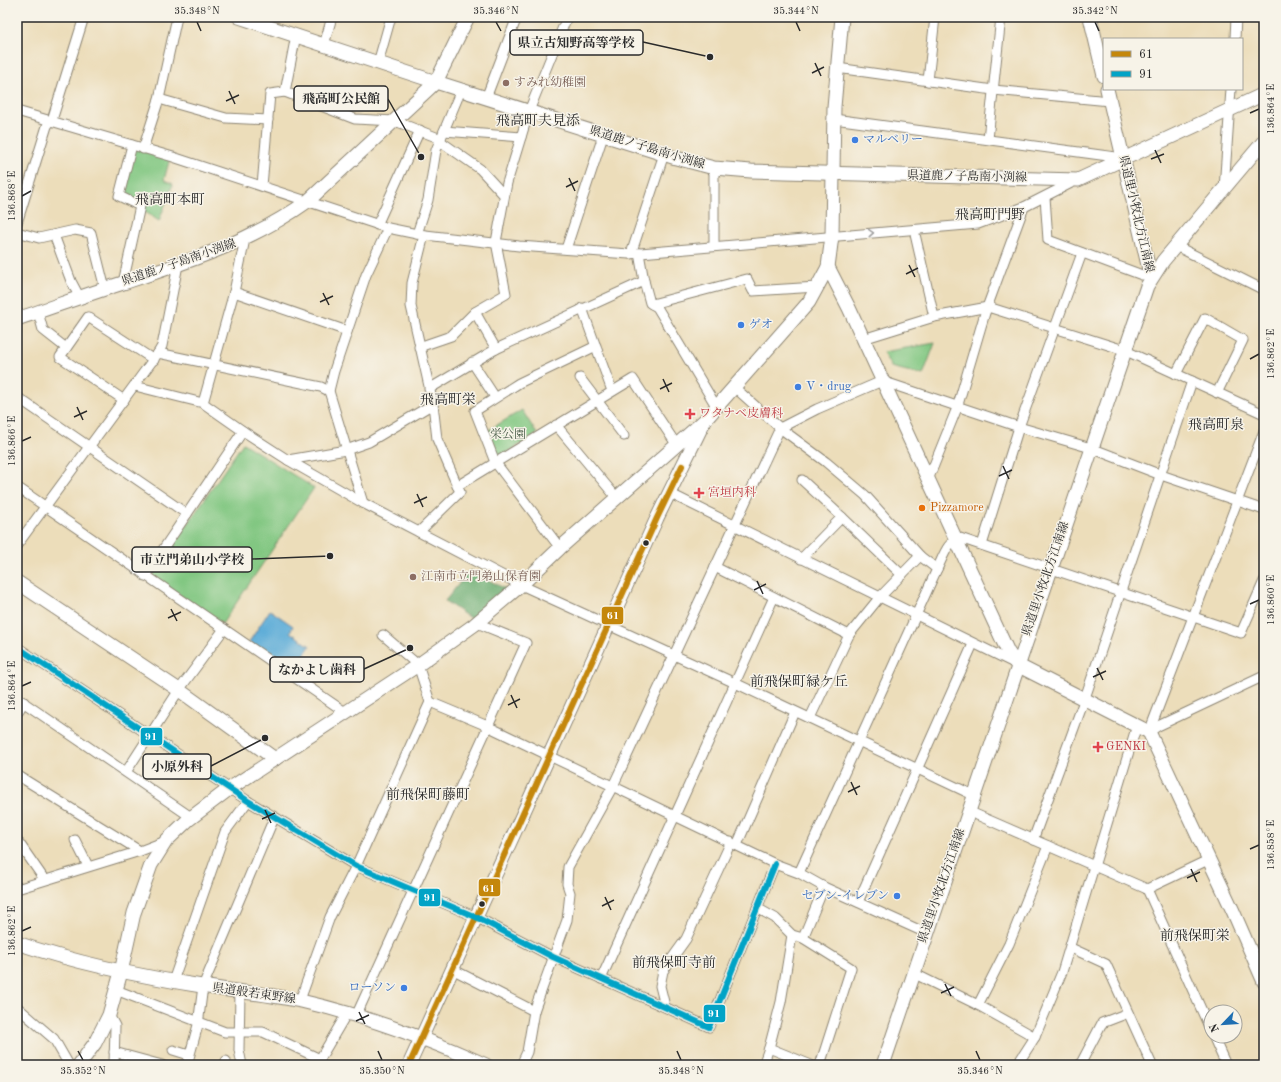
<svg xmlns="http://www.w3.org/2000/svg" width="1281" height="1082" font-family="'Old Standard TT','Noto Serif JP',serif">
  <style>
    .green { fill: #82c782; stroke: #567956 }
    .forest { fill: #69ac70; stroke: #4a6c4e }
    .water { fill: #5eadd8; stroke: #446c82 }
    .lines { fill: none; stroke-linecap: round; stroke-linejoin: round }
    .street-casing { stroke: #8c8472; stroke-width: 11 }
    .secondary-casing { stroke: #8c8472; stroke-width: 15 }
    .primary-casing { stroke: #8c8472; stroke-width: 16 }
    .street { stroke: #fff; stroke-width: 9 }
    .secondary { stroke: #fff; stroke-width: 13 }
    .primary { stroke: #fff; stroke-width: 14 }
    .bus-1-casing { stroke: #f7f3e8; stroke-width: 9 }
    .bus-2-casing { stroke: #f7f3e8; stroke-width: 9 }
    .bus-1 { stroke: #c4870b; stroke-width: 6 }
    .bus-2 { stroke: #02a3c6; stroke-width: 6 }
    .oneway { stroke: #a0a0a0 }
    .ticks { fill: none; stroke: #2b2b2b; stroke-width: 1.5 }
    .education-dot { fill: #8d6e63; stroke: #f7f3e8; stroke-width: 1.5 }
    .shop-dot { fill: #3f7fe0; stroke: #f7f3e8; stroke-width: 1.5 }
    .health-dot { fill: #e0444e; stroke: #f7f3e8; stroke-width: 1.5 }
    .food-dot { fill: #e8710a; stroke: #f7f3e8; stroke-width: 1.5 }
    .bus-dot { fill: #2b2b2b; stroke: #f7f3e8; stroke-width: 1.5 }
    .labels { text-anchor: middle; dominant-baseline: central; stroke-width: 3; stroke-linejoin: round; paint-order: stroke }
    .education-label { font-size: 12px; fill: #785e54; stroke: #f7f3e8; text-anchor: start }
    .shop-label { font-size: 12px; fill: #366cbe; stroke: #f7f3e8; text-anchor: start }
    .street-label { font-size: 12px; fill: #2b2b2b; stroke: #f7f3e8 }
    .health-label { font-size: 12px; fill: #be3a42; stroke: #f7f3e8; text-anchor: start }
    .park-label { font-size: 12px; fill: #455a45; stroke: #f7f3e8 }
    .food-label { font-size: 12px; fill: #c56008; stroke: #f7f3e8; text-anchor: start }
    .quarter-label { font-size: 14px; fill: #2b2b2b; stroke: #f7f3e8 }
    .leader { fill: none; stroke: #2b2b2b; stroke-width: 1.5 }
    .callout-dot { fill: #2b2b2b; stroke: #f7f3e8; stroke-width: 1.5 }
    .callout { fill: #f7f3e8; stroke: #2b2b2b; stroke-width: 1.5 }
    .callout-label { font-size: 13px; text-anchor: middle; font-weight: bold; fill: #2b2b2b }
    .line-badge { stroke: #f7f3e8; stroke-width: 1.5 }
    .badge-label { font-size: 11px; text-anchor: middle; font-weight: bold; fill: #fff }
    .neatline { fill: none; stroke: #2b2b2b; stroke-width: 1.5 }
    .ticks-label { font-size: 10px; text-anchor: middle; fill: #2b2b2b }
  </style>
  <rect width="100%" height="100%" fill="#f7f3e8"/>
  <filter id="ink" filterUnits="userSpaceOnUse"><feTurbulence type="fractalNoise" baseFrequency=".025" numOctaves="2"/><feDisplacementMap in="SourceGraphic" scale="8" xChannelSelector="R" yChannelSelector="G"/><feConvolveMatrix kernelMatrix="1 2 1 2 8 2 1 2 1" color-interpolation-filters="sRGB"/></filter>
  <filter id="wash" filterUnits="userSpaceOnUse"><feTurbulence type="fractalNoise" baseFrequency=".012" numOctaves="4" result="noise"/><feDisplacementMap in="SourceGraphic" scale="16" xChannelSelector="R" yChannelSelector="G"/><feGaussianBlur stdDeviation="0.9" result="paint"/><feColorMatrix in="noise" values="0 0 0 0 0 0 0 0 0 0 0 0 0 0 0 0 0 1.4 0 .05"/><feComposite in="paint" operator="in"/></filter>
  <g filter="url(#wash)">
    <rect width="100%" height="100%" fill="#ecddba"/>
    <!-- green -->
    <g class="green">
      <polygon points="133,147 170,158 164,180 173,184 159,221 121,196"/>
      <polygon points="935,343 923,375 891,367 883,352"/>
      <polygon points="522,410 537,434 497,459 487,431"/>
      <polygon points="243,443 314,488 222,624 152,576"/>
    </g>
    <!-- forest -->
    <polygon class="forest" points="470,570 511,592 477,623 445,601"/>
    <!-- water -->
    <polygon class="water" points="270,610 293,626 290,632 310,646 293,671 249,642"/>
  </g>
  <g filter="url(#ink)">
    <g class="lines">
      <!-- street casing -->
      <g class="street-casing">
        <g id="street">
          <polyline points="1235,39 1236,17"/>
          <polyline points="324,45 332,17"/>
          <polyline points="378,63 391,17"/>
          <polyline points="837,68 993,90 1110,101"/>
          <polyline points="928,81 935,17"/>
          <polyline points="285,92 355,119 395,121"/>
          <polyline points="486,98 517,17"/>
          <polyline points="159,99 226,118 268,120"/>
          <polyline points="17,111 173,157 388,228 417,234 519,246 629,254 978,224 1024,207 1077,180"/>
          <polyline points="834,119 1123,158"/>
          <polyline points="395,121 441,139"/>
          <polyline points="444,131 521,137"/>
          <polyline points="988,139 1001,17"/>
          <polyline points="440,141 480,169 504,195"/>
          <polyline points="143,149 159,99 177,17"/>
          <polyline points="262,186 270,94 285,92 296,35"/>
          <polyline points="1224,189 1231,89"/>
          <polyline points="1045,197 1048,240 1142,275 1150,275"/>
          <polyline points="17,223 47,126 53,117 84,17"/>
          <polyline points="377,225 420,130"/>
          <polyline points="914,230 934,317"/>
          <polyline points="17,232 39,238 75,230 91,233 105,289"/>
          <polyline points="417,234 428,200 436,150 461,90"/>
          <polyline points="54,235 71,281 80,298"/>
          <polyline points="714,246 714,168"/>
          <polyline points="1176,246 1264,290"/>
          <polyline points="566,249 603,136"/>
          <polyline points="631,254 664,154"/>
          <polyline points="644,281 650,303 657,307 716,406"/>
          <polyline points="123,283 140,206 119,196 132,145"/>
          <polyline points="234,292 347,331"/>
          <polyline points="652,304 747,279 753,291 817,287"/>
          <polyline points="582,308 612,391"/>
          <polyline points="38,312 43,330 66,348"/>
          <polyline points="475,312 496,349"/>
          <polyline points="863,339 934,317 988,307 1124,350 1264,414"/>
          <polyline points="419,347 451,336 475,312 506,294 496,242 507,183 529,111 567,17"/>
          <polyline points="158,353 321,387 329,391"/>
          <polyline points="472,362 495,397"/>
          <polyline points="1176,374 1205,318 1243,340 1217,393"/>
          <polyline points="580,378 624,436"/>
          <polyline points="135,386 203,403 243,431"/>
          <polyline points="733,386 780,428 826,462 865,495 920,556 937,569"/>
          <polyline points="429,389 496,349 644,281 639,253"/>
          <polyline points="17,397 187,514"/>
          <polyline points="124,400 60,357 88,317 154,360"/>
          <polyline points="203,403 234,292 245,239"/>
          <polyline points="556,425 616,497"/>
          <polyline points="288,460 346,450 369,442 433,404"/>
          <polyline points="802,480 842,517"/>
          <polyline points="928,480 957,408 985,313 1024,207"/>
          <polyline points="457,486 633,379 676,444"/>
          <polyline points="17,487 345,712"/>
          <polyline points="669,493 1016,664"/>
          <polyline points="363,503 329,391 334,371 366,275 388,228"/>
          <polyline points="419,532 460,492 437,439 433,404 411,306 412,283 424,235"/>
          <polyline points="17,545 158,353 162,346 178,265"/>
          <polyline points="982,545 1019,427 1082,253"/>
          <polyline points="560,548 495,462 475,411 519,383 596,346"/>
          <polyline points="801,559 842,517 902,575"/>
          <polyline points="715,567 849,635"/>
          <polyline points="145,576 243,431 288,460 363,503 521,585 735,683 973,795"/>
          <polyline points="17,647 248,801 356,866 476,917 553,957 709,1027 775,864"/>
          <polyline points="17,698 191,817"/>
          <polyline points="430,702 485,725 775,864 799,873 824,887 926,933"/>
          <polyline points="17,713 24,702"/>
          <polyline points="810,718 849,635 879,598 920,556"/>
          <polyline points="1149,732 1264,431"/>
          <polyline points="1149,732 1158,726 1264,676"/>
          <polyline points="126,772 179,690 224,629"/>
          <polyline points="17,775 140,851"/>
          <polyline points="968,811 1147,889 1211,1031"/>
          <polyline points="17,840 44,879"/>
          <polyline points="75,840 88,866"/>
          <polyline points="1033,840 1085,698 1192,381"/>
          <polyline points="737,845 795,712"/>
          <path d="M799,873L937,569C943,558 947,541 960,538L1241,633L1264,581"/>
          <polyline points="17,889 140,851 166,841"/>
          <polyline points="1147,889 1208,860"/>
          <polyline points="858,902 973,644"/>
          <polyline points="757,908 775,918 792,935"/>
          <polyline points="803,938 851,968 820,1065"/>
          <polyline points="1071,948 1106,964 1152,1065"/>
          <polyline points="452,969 534,1011"/>
          <polyline points="913,973 978,1005 1035,1037"/>
          <polyline points="601,979 774,597"/>
          <polyline points="173,981 225,832 248,801"/>
          <polyline points="116,990 225,1032 263,1032 320,1059"/>
          <polyline points="240,992 239,1050 242,1065"/>
          <polyline points="300,1000 330,917 356,866 430,702 418,665 383,635"/>
          <polyline points="978,1005 1009,944 1048,846"/>
          <polyline points="665,1006 660,986 663,971 686,939 731,842"/>
          <polyline points="17,1007 54,1039 69,1065"/>
          <polyline points="109,1015 115,1026 114,1065"/>
          <polyline points="356,1016 526,643 477,623"/>
          <polyline points="1213,1036 1226,1065"/>
          <polyline points="173,1050 189,1055"/>
          <polyline points="114,1052 162,1065"/>
          <polyline points="317,1064 347,1013"/>
          <polyline points="187,1065 198,1025 203,986 274,818"/>
          <polyline points="224,1065 226,1061"/>
          <polyline points="521,1065 527,1052 534,1011 567,920 570,893 567,884 568,867 613,786 780,428 817,409 882,381 1019,427 1091,448 1161,475 1264,510"/>
          <polyline points="763,1065 769,1048"/>
          <polyline points="811,1065 769,1048 781,1002 792,935 803,938 824,887"/>
          <polyline points="1017,1065 1035,1037 1062,972 1137,725"/>
          <polyline points="1080,1065 1102,1023 1128,1013"/>
        </g>
      </g>
      <!-- secondary casing -->
      <g class="secondary-casing">
        <g id="secondary">
          <polyline points="239,17 436,82 468,17"/>
          <polyline points="1090,17 1104,76"/>
          <polyline points="1107,89 1151,278"/>
          <polyline points="828,267 849,308 1008,652 1017,665 1149,732 1233,911 1264,982"/>
          <path d="M17,319C53,307 88,294 123,283C190,261 251,242 308,201L436,82L676,158L714,168L751,171L1078,180L1264,94"/>
          <polyline points="17,582 179,690 275,759"/>
          <path d="M17,943C79,964 143,977 208,987C238,992 270,994 301,1001C363,1015 428,1039 486,1065"/>
          <polyline points="79,1065 95,1043 109,1015 121,972 134,913 151,865 166,841 188,820 229,789 418,665 474,625 521,585 560,548 706,419 809,302 828,267 832,236 834,107 842,17"/>
          <polyline points="409,1065 657,518 703,424"/>
          <polyline points="883,1065 1147,286 1163,261 1264,141"/>
        </g>
      </g>
      <!-- primary casing -->
      <g class="primary-casing">
        <polyline id="primary" points="1262,17 1264,18"/>
      </g>
      <!-- street -->
      <use href="#street" class="street"/>
      <!-- secondary -->
      <use href="#secondary" class="secondary"/>
      <!-- primary -->
      <use href="#primary" class="primary"/>
      <!-- bus-1 casing -->
      <g class="bus-1-casing">
        <polyline id="bus-1" points="409,1065 657,518 682,466"/>
      </g>
      <!-- bus-2 casing -->
      <g class="bus-2-casing">
        <polyline id="bus-2" points="17,647 248,801 356,866 476,917 553,957 709,1027 775,864"/>
      </g>
      <!-- bus-1 -->
      <use href="#bus-1" class="bus-1"/>
      <!-- bus-2 -->
      <use href="#bus-2" class="bus-2"/>
    </g>
    <!-- one-way arrows -->
    <defs><path id="oneway-chevron" d="M-2-3.5L2.5 0L-2 3.5" fill="none" stroke-width="1.6" stroke-linecap="round" stroke-linejoin="round"/></defs>
    <use class="oneway" href="#oneway-chevron" transform="translate(871 233) rotate(-4)"/>
  </g>
  <!-- ticks -->
  <path class="ticks" d="M197,22L201,31M496,22L501,31M796,22L800,31M1095,22L1099,31M815,63L821,76M812,73L824,67M229,91L235,104M226,101L239,95M1250,113L1259,109M1155,150L1161,163M1151,159L1164,154M569,178L575,191M566,187L578,181M22,196L31,191M909,265L915,277M906,274L918,268M323,293L329,305M320,302L333,296M1250,359L1259,354M663,379L669,392M660,389L672,383M77,407L83,420M74,417L87,411M22,441L31,437M1003,466L1009,479M999,476L1012,470M417,494L423,507M414,503L427,497M757,581L763,594M754,590L766,584M1250,604L1259,600M171,609L177,621M168,618L181,612M1097,668L1103,680M1093,677L1106,671M22,686L31,682M511,695L517,708M508,705L520,699M851,782L857,795M848,792L860,786M265,810L271,823M262,819L275,813M1250,849L1259,845M1191,869L1197,882M1187,878L1200,872M605,897L611,910M602,906L614,900M22,931L31,927M945,984L951,996M941,993L954,987M359,1012L365,1024M356,1021L369,1015M78,1051L83,1060M378,1051L382,1060M677,1051L681,1060M976,1051L980,1060"/>
  <!-- markers -->
  <g class="education-dot">
    <circle cx="506" cy="83" r="4"/>
    <circle cx="413" cy="577" r="4"/>
  </g>
  <g class="shop-dot">
    <circle cx="855" cy="140" r="4"/>
    <circle cx="741" cy="325" r="4"/>
    <circle cx="798" cy="387" r="4"/>
    <circle cx="897" cy="896" r="4"/>
    <circle cx="404" cy="988" r="4"/>
  </g>
  <g class="health-dot">
    <path d="M688 408h4v4h4v4h-4v4h-4v-4h-4v-4h4z"/>
    <path d="M697 487h4v4h4v4h-4v4h-4v-4h-4v-4h4z"/>
    <path d="M1096 741h4v4h4v4h-4v4h-4v-4h-4v-4h4z"/>
  </g>
  <circle class="food-dot" cx="922" cy="508" r="4"/>
  <g class="bus-dot">
    <circle cx="646" cy="543" r="3.5"/>
    <circle cx="482" cy="904" r="3.5"/>
  </g>
  <g class="labels">
    <!-- education labels -->
    <g class="education-label">
      <text x="514" y="83">すみれ幼稚園</text>
      <text x="421" y="577">江南市立門弟山保育園</text>
    </g>
    <!-- shop labels -->
    <g class="shop-label">
      <text x="863" y="140">マルベリー</text>
      <text x="749" y="325">ゲオ</text>
      <text x="806" y="387">V・drug</text>
      <text x="889" y="896" text-anchor="end">セブン-イレブン</text>
      <text x="396" y="988" text-anchor="end">ローソン</text>
    </g>
    <!-- street labels -->
    <g class="street-label">
      <text transform="translate(647 148) rotate(17)">県道鹿ノ子島南小渕線</text>
      <text transform="translate(967 177) rotate(1)">県道鹿ノ子島南小渕線</text>
      <text transform="translate(1136 214) rotate(77)">県道里小牧北方江南線</text>
      <text transform="translate(179 263) rotate(-19)">県道鹿ノ子島南小渕線</text>
      <text transform="translate(1046 579) rotate(-71)">県道里小牧北方江南線</text>
      <text transform="translate(942 886) rotate(-71)">県道里小牧北方江南線</text>
      <text transform="translate(254 994) rotate(8)">県道般若東野線</text>
    </g>
    <!-- health labels -->
    <g class="health-label">
      <text x="699" y="414">ワタナベ皮膚科</text>
      <text x="708" y="493">宮垣内科</text>
      <text x="1106" y="747">GENKI</text>
    </g>
    <!-- park labels -->
    <g class="park-label">
      <text x="508" y="435">栄公園</text>
    </g>
    <!-- food labels -->
    <g class="food-label">
      <text x="930" y="508">Pizzamore</text>
    </g>
    <!-- quarter labels -->
    <g class="quarter-label">
      <text x="538" y="121">飛高町夫見添</text>
      <text x="170" y="200">飛高町本町</text>
      <text x="990" y="215">飛高町門野</text>
      <text x="448" y="400">飛高町栄</text>
      <text x="1216" y="425">飛高町泉</text>
      <text x="799" y="682">前飛保町緑ケ丘</text>
      <text x="428" y="795">前飛保町藤町</text>
      <text x="1195" y="936">前飛保町栄</text>
      <text x="674" y="963">前飛保町寺前</text>
    </g>
  </g>
  <!-- callouts -->
  <path class="leader" d="M710 57L643 42M421 157L388 99M330 556L252 559M410 648L364 669M265 738L211 766"/>
  <g class="callout-dot">
    <circle cx="710" cy="57" r="4"/>
    <circle cx="421" cy="157" r="4"/>
    <circle cx="330" cy="556" r="4"/>
    <circle cx="410" cy="648" r="4"/>
    <circle cx="265" cy="738" r="4"/>
  </g>
  <g class="callout">
    <rect x="510" y="30" width="133" height="25" rx="4"/>
    <rect x="294" y="86" width="94" height="25" rx="4"/>
    <rect x="132" y="547" width="120" height="25" rx="4"/>
    <rect x="270" y="657" width="94" height="25" rx="4"/>
    <rect x="143" y="754" width="68" height="25" rx="4"/>
  </g>
  <g class="callout-label">
    <text x="576" y="47">県立古知野高等学校</text>
    <text x="341" y="103">飛高町公民館</text>
    <text x="192" y="564">市立門弟山小学校</text>
    <text x="317" y="674">なかよし歯科</text>
    <text x="177" y="771">小原外科</text>
  </g>
  <g class="line-badge">
    <rect x="601" y="606" width="23" height="19" rx="4" fill="#c4870b"/>
    <rect x="140" y="727" width="23" height="19" rx="4" fill="#02a3c6"/>
    <rect x="478" y="878" width="23" height="19" rx="4" fill="#c4870b"/>
    <rect x="418" y="888" width="23" height="19" rx="4" fill="#02a3c6"/>
    <rect x="703" y="1004" width="23" height="19" rx="4" fill="#02a3c6"/>
  </g>
  <g class="badge-label">
    <text x="613" y="619">61</text>
    <text x="151" y="740">91</text>
    <text x="489" y="892">61</text>
    <text x="430" y="901">91</text>
    <text x="714" y="1017">91</text>
  </g>
  <!-- margin -->
  <rect width="1281" height="1082" fill="none" stroke="#f7f3e8" stroke-width="44"/>
  <!-- legend -->
  <rect x="1103" y="38" width="140" height="52" fill="#f7f3e8" stroke="#a5a39c"/>
  <rect x="1111" y="51" width="20" height="6" fill="#c4870b" stroke="#a5a39c"/>
  <text x="1139" y="58" font-size="12" fill="#2b2b2b">61</text>
  <rect x="1111" y="71" width="20" height="6" fill="#02a3c6" stroke="#a5a39c"/>
  <text x="1139" y="78" font-size="12" fill="#2b2b2b">91</text>
  <!-- north arrow -->
  <g transform="translate(1223 1024) rotate(245)"><circle r="19" fill="#f7f3e8" stroke="#a5a39c"/>
  <path d="M0-3L7 15L0 10L-7 15Z" fill="#1f6fb2"/>
  <text y="-6" font-size="11" font-weight="bold" text-anchor="middle" fill="#2b2b2b">N</text>
  </g>
  <rect x="22" y="22" width="1237" height="1038" class="neatline"/>
  <g class="ticks-label">
    <text x="197" y="14">35.348°N</text>
    <text x="496" y="14">35.346°N</text>
    <text x="796" y="14">35.344°N</text>
    <text x="1095" y="14">35.342°N</text>
    <text transform="translate(1270 109) rotate(-90)" y="4">136.864°E</text>
    <text transform="translate(11 196) rotate(-90)" y="4">136.868°E</text>
    <text transform="translate(1270 354) rotate(-90)" y="4">136.862°E</text>
    <text transform="translate(11 441) rotate(-90)" y="4">136.866°E</text>
    <text transform="translate(1270 600) rotate(-90)" y="4">136.860°E</text>
    <text transform="translate(11 686) rotate(-90)" y="4">136.864°E</text>
    <text transform="translate(1270 845) rotate(-90)" y="4">136.858°E</text>
    <text transform="translate(11 931) rotate(-90)" y="4">136.862°E</text>
    <text x="83" y="1074">35.352°N</text>
    <text x="382" y="1074">35.350°N</text>
    <text x="681" y="1074">35.348°N</text>
    <text x="980" y="1074">35.346°N</text>
  </g>
</svg>
